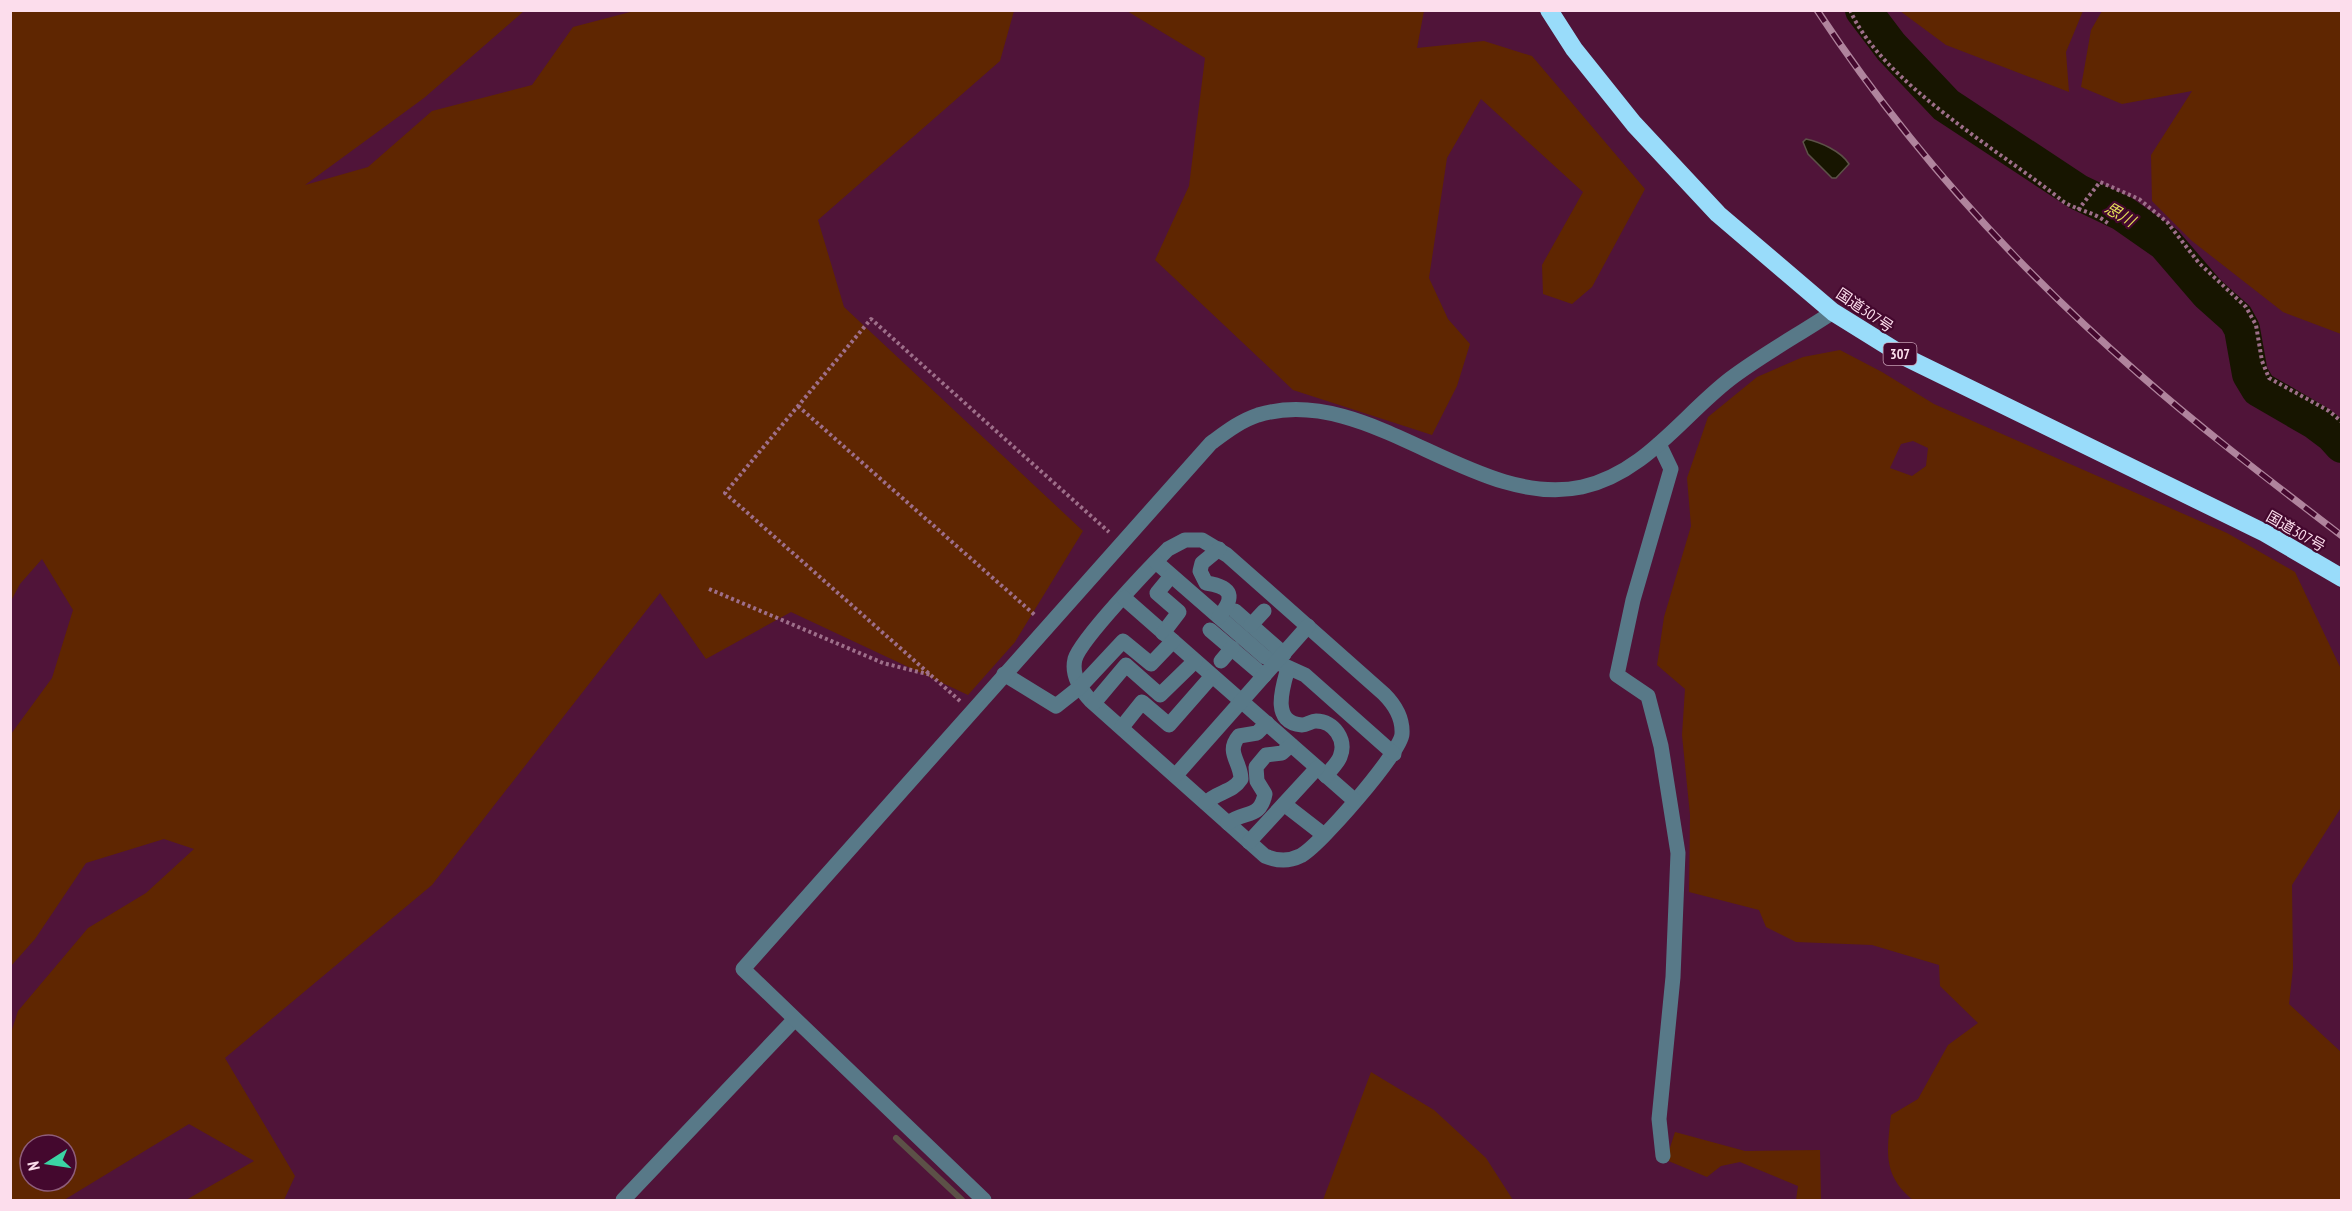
<svg xmlns="http://www.w3.org/2000/svg" width="2352" height="1211" font-family="'PT Sans Narrow','Noto Sans JP',sans-serif">
  <style>
    .green { fill: #5f2601; fill-rule: evenodd }
    .water { fill: #171500; stroke: #5c5147; stroke-width: 1.5 }
    .lines { fill: none; stroke-linecap: round; stroke-linejoin: round }
    .stream { stroke: #5c5147; stroke-width: 6 }
    .river { stroke: #171500; stroke-width: 36 }
    .path { stroke: #9e6f8a; stroke-width: 4; stroke-dasharray: 3 3; stroke-linecap: butt }
    .minor { stroke: #587988; stroke-width: 15 }
    .highway { stroke: #99dcfa; stroke-width: 18 }
    .rail-casing { stroke: #b0849d; stroke-width: 7 }
    .rail { stroke: #44082e; stroke-width: 4.5; stroke-dasharray: 14; stroke-linecap: butt }
    .labels { text-anchor: middle; dominant-baseline: central; stroke-width: 4.5; stroke-linejoin: round; paint-order: stroke }
    .shield { fill: #44082e; stroke: #c59db3; stroke-width: 1.5 }
    .shield-label { font-size: 14px; font-weight: bold; fill: #fcddec }
    .street-label { font-size: 15px; fill: #fcddec; stroke: #44082e }
    .water-label { font-size: 16px; font-style: italic; fill: #e3de58; stroke: #44082e }
  </style>
  <rect width="100%" height="100%" fill="#501439"/>
  <!-- green -->
  <g class="green">
    <path d="M11,10L524,11L424,98L305,185L368,167L432,111L532,85L573,27L638,10L1014,11L1000,61L818,220L844,307L1083,531L1015,642L968,695L791,612L706,659L660,593L432,885L225,1058L295,1176L284,1200H186L254,1161L189,1124L64,1200H11L10,1036L18,1011L88,928L146,893L194,849L164,839L86,863L35,939L11,966V734L52,678L73,610L42,559L20,584L11,601ZM30,1145H66V1181H30Z"/>
    <polygon points="1127,11 1424,11 1417,48 1484,41 1532,56 1645,189 1592,287 1572,304 1543,294 1542,265 1583,192 1481,99 1447,158 1429,278 1448,319 1470,344 1457,386 1432,435 1293,390 1155,260 1189,186 1205,58"/>
    <polygon points="1900,11 2083,11 2066,52 2069,92 1946,45"/>
    <polygon points="2102,11 2341,11 2341,334 2283,312 2192,241 2152,201 2151,155 2192,91 2122,104 2081,87 2091,30"/>
    <path d="M1840,350L1882,372L1934,404L2227,533L2295,572L2341,669L2342,806L2292,885L2293,968L2289,1004L2341,1052V1200H1913C1882,1175 1887,1151 1891,1115L1918,1099L1948,1045L1978,1023L1940,986L1939,965L1872,945L1796,942L1766,927L1759,910L1689,892L1690,815L1682,735L1685,689L1657,665L1664,617L1691,526L1687,478L1708,417L1757,377L1803,357ZM1913,441L1928,448L1926,466L1912,476L1890,468L1901,444Z"/>
    <polygon points="1371,1072 1434,1110 1486,1158 1513,1200 1323,1200"/>
    <polygon points="1675,1132 1745,1151 1820,1150 1821,1200 1796,1200 1798,1186 1740,1162 1721,1166 1707,1177 1666,1160"/>
  </g>
  <!-- water -->
  <path class="water" d="M1806,139C1820,142 1841,151 1849,164L1836,178H1832L1808,154L1803,142Z"/>
  <g class="lines">
    <!-- stream -->
    <polyline class="stream" points="896,1138 962,1200"/>
    <!-- river -->
    <polyline class="river" points="1863,10 1891,47 1946,105 2078,192 2122,213 2165,243 2208,293 2236,318 2242,329 2250,374 2259,389 2316,422 2332,434 2342,445"/>
    <!-- path -->
    <g class="path">
      <path d="M1850,10C1881,82 2002,152 2064,202C2081,212 2094,211 2110,225"/>
      <polyline points="2078,210 2100,182 2139,199 2167,222 2199,263 2246,307 2256,325 2262,361 2269,378 2329,411 2342,422"/>
      <polyline points="798,406 1036,616"/>
      <polyline points="709,589 883,663 931,675"/>
      <polyline points="960,701 725,493 871,319 1109,532"/>
    </g>
    <!-- minor -->
    <g class="minor">
      <polyline points="1659,444 1671,469 1633,600 1617,675 1648,696 1661,746 1678,853 1673,977 1659,1119 1663,1156"/>
      <path d="M1185,540H1202L1227,555L1384,694C1395,705 1403,718 1402,734C1401,752 1318,848 1300,856C1288,862 1277,861 1265,856L1091,701C1080,689 1071,675 1075,659C1081,639 1150,567 1168,549Z"/>
      <polyline points="1156,562 1265,657 1305,675 1394,754"/>
      <polyline points="1124,598 1354,800"/>
      <polyline points="1235,611 1284,654"/>
      <path d="M1219,617C1235,597 1233,587 1206,583L1200,571L1202,563L1219,549"/>
      <polyline points="1251,625 1264,611"/>
      <polyline points="1210,630 1264,676"/>
      <polyline points="1163,633 1179,612 1157,593 1171,576"/>
      <polyline points="1221,661 1232,648"/>
      <path d="M1288,668C1283,686 1270,723 1302,725C1307,725 1311,721 1316,721C1334,721 1347,740 1340,757C1337,764 1330,770 1326,776"/>
      <polyline points="1004,674 1056,706 1080,687 1123,641 1151,664 1173,641"/>
      <polyline points="1094,703 1126,665 1160,695 1195,661"/>
      <polyline points="1122,727 1142,702 1169,725 1212,676"/>
      <polyline points="1176,775 1308,626"/>
      <path d="M1206,803C1218,791 1232,793 1241,779C1241,762 1225,752 1239,736L1257,733L1267,723"/>
      <polyline points="1284,804 1324,835"/>
      <path d="M1228,823C1246,810 1260,819 1265,794L1257,781L1256,767L1266,755L1282,753L1291,745"/>
      <polyline points="1249,842 1317,768"/>
      <polyline points="623,1200 794,1020"/>
      <path d="M984,1200L743,969L1211,443C1226,432 1240,421 1258,415C1368,382 1474,510 1582,487C1645,473 1682,416 1730,379C1763,354 1800,334 1833,312"/>
    </g>
    <!-- highway -->
    <polyline class="highway" points="1549,10 1574,49 1634,124 1718,214 1833,312 1907,358 2265,533 2342,578"/>
    <!-- rail casing -->
    <g class="rail-casing">
      <path id="rail" d="M1817,10C1906,145 2017,268 2139,374C2204,431 2273,483 2342,536"/>
    </g>
    <!-- rail -->
    <use href="#rail" class="rail"/>
  </g>
  <g class="labels">
    <!-- shield labels -->
    <rect class="shield" x="1883.5" y="343" width="33" height="22" rx="4.5"/>
    <g class="shield-label">
      <text x="1900" y="354">307</text>
    </g>
    <!-- street labels -->
    <g class="street-label">
      <text transform="translate(1865 310) rotate(34)">国道307号</text>
      <text transform="translate(2296 531) rotate(30)">国道307号</text>
    </g>
    <!-- water labels -->
    <g class="water-label">
      <text transform="translate(2120 214) rotate(30)">思川</text>
    </g>
  </g>
  <!-- border -->
  <rect width="2352" height="1211" fill="none" stroke="#fcddec" stroke-width="24"/>
  <!-- north arrow -->
  <g transform="translate(48 1163) rotate(258)"><circle r="28" fill="#44082e" stroke="#8e5d7a" stroke-width="1.5"/>
  <path d="M0-4.5L10 22L0 15L-10 22Z" fill="#3bd4a4"/>
  <text y="-9" font-size="16" font-weight="bold" text-anchor="middle" fill="#fcddec">N</text>
  </g>
</svg>
